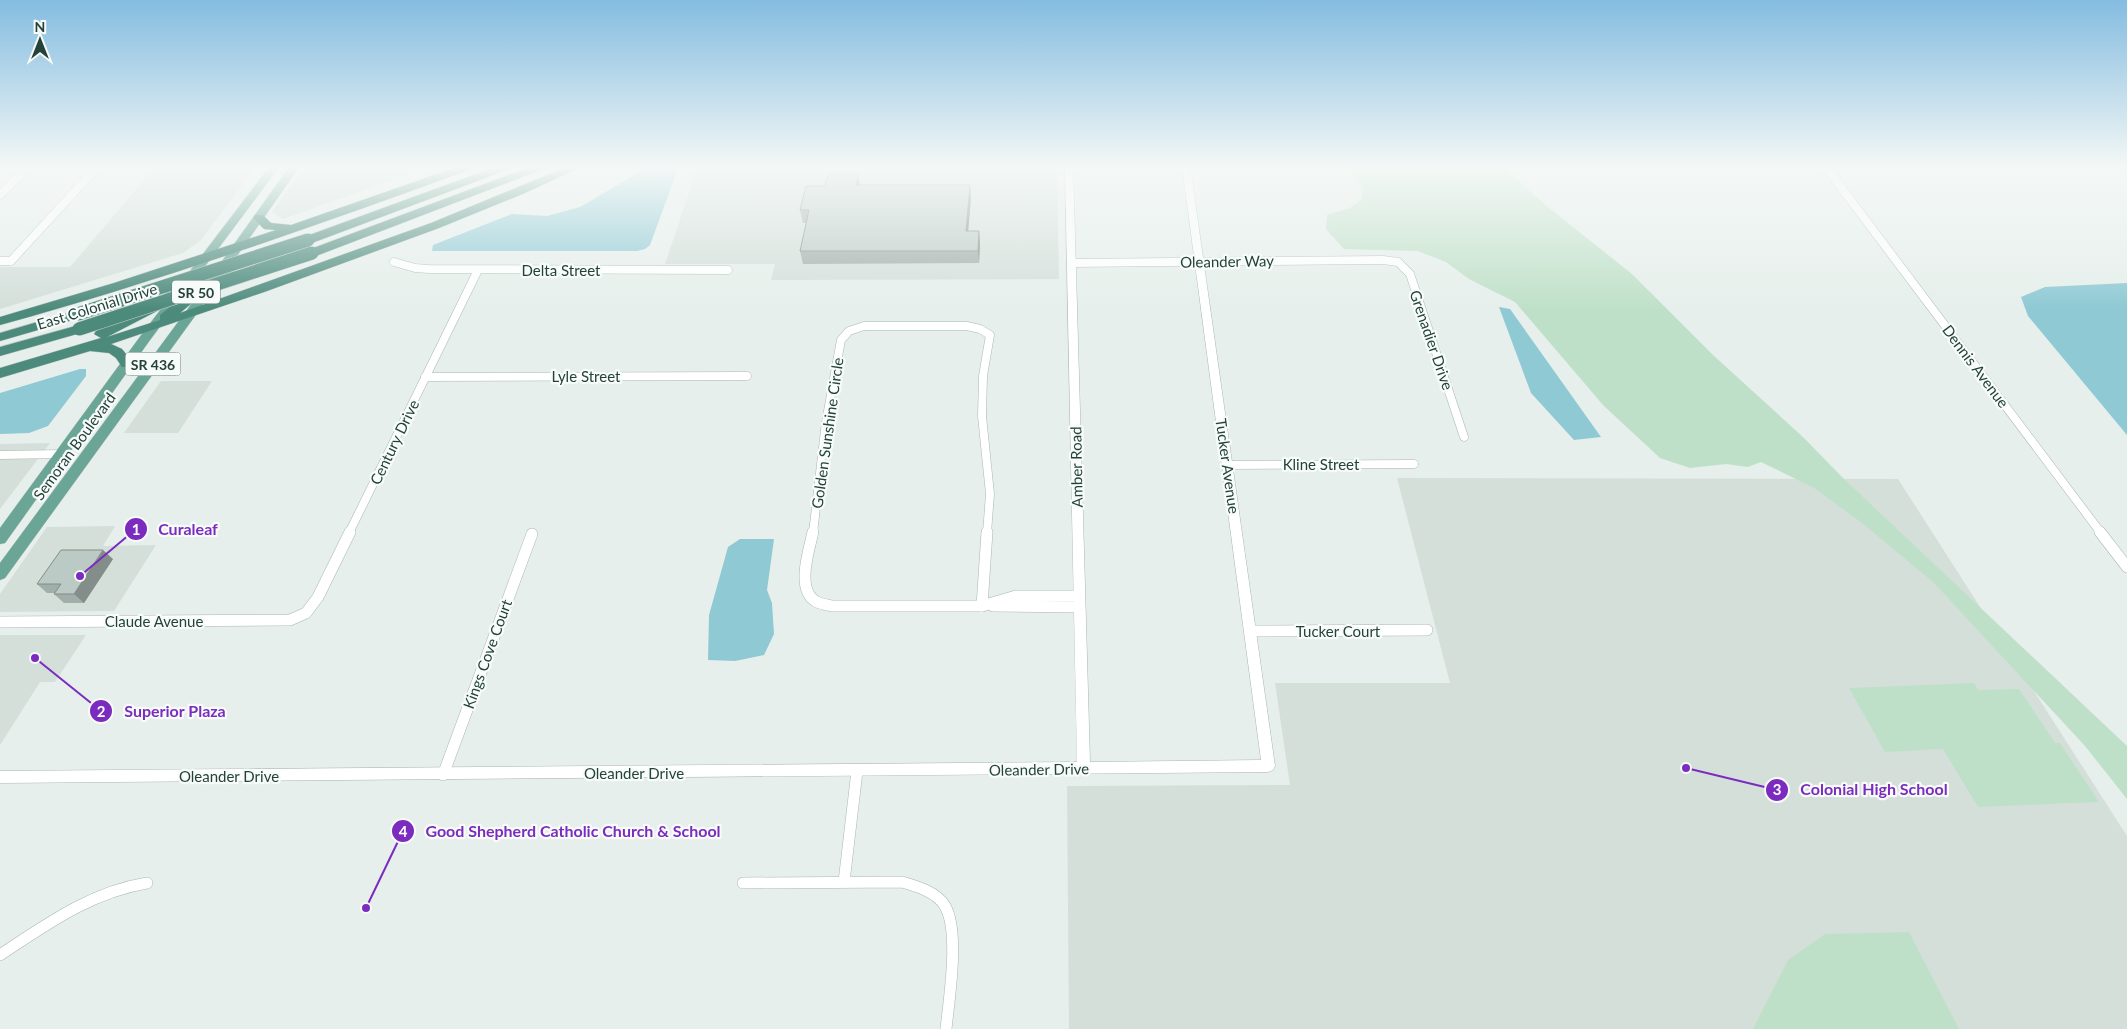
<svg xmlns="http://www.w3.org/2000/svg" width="2127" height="1029" font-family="Lato,sans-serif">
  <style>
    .built { fill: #d4dfda }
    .green { fill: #bfe0c8 }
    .water { fill: #8ec9d4 }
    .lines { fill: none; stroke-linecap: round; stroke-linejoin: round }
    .minor-far1-casing { stroke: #a8b8b2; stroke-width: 9 }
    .minor-casing { stroke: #a8b8b2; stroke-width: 12 }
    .tertiary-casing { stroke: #a8b8b2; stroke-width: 1 }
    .primary-casing { stroke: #c2cac8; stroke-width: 1 }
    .trunk-casing { stroke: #c2cac8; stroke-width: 1 }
    .minor-far1 { stroke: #fff; stroke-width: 8 }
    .minor { stroke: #fff; stroke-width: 11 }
    .tertiary { fill: #fff; fill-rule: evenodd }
    .primary { fill: #6aa596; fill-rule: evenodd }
    .trunk { fill: #4c8a7c; fill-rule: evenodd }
    .trunk-bridge-casing { stroke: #c2cac8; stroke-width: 14; stroke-linecap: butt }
    .trunk-bridge { stroke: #4c8a7c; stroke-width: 13 }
    .wall { fill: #a1aea9 }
    .shaded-wall { fill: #838d89 }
    .building { fill: #bbcac4; stroke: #838d89 }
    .labels { text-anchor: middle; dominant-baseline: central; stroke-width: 4.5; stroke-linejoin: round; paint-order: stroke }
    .shield { fill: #f7fbf9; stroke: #637a73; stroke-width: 1 }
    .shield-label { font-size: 14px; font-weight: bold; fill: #24423a }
    .street-label { font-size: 15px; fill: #24423a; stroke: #f7fbf9 }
    .leader { fill: none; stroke: #7b2cbf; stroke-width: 2 }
    .callout-dot { fill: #7b2cbf; stroke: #f7fbf9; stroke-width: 2 }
    .mark-label { font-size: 15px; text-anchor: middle; font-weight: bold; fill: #fff }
    .callout-label { font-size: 16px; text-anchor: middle; font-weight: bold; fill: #7b2cbf; stroke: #f7fbf9; stroke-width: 4.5; stroke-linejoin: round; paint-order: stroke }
  </style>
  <rect width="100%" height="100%" fill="#e6efeb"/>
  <!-- built -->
  <g class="built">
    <polygon points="156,166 258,166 254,169 201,240 183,253 0,309 0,267 70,267"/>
    <polygon points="305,166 431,166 283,219 272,212"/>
    <polygon points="698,166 1057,166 1059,279 771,280 775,264 665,264"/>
    <polygon points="161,381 212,381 178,433 124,433"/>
    <polygon points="50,443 0,509 0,444"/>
    <polygon points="1397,478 1898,479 2127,836 2127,1029 1069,1029 1067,786 1290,785 1275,683 1450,683"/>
    <polygon points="115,526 103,546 156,545 114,611 0,612 0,594 47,527"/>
    <polygon points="0,635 86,635 55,682 40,682 0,745"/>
  </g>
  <!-- green -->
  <g class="green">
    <polygon points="1346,166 1502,166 1549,208 1632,274 1713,355 1804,438 1842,477 2127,746 2127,799 2085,746 1933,582 1862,523 1814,488 1761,462 1748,467 1726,464 1690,468 1660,458 1603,405 1515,302 1469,279 1446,262 1418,251 1344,249 1326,229 1327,215 1350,208 1362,199 1362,186"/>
    <polygon points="1974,683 1978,690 2019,689 2055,743 2060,743 2099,802 1978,807 1943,749 1885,752 1849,688"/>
    <polygon points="1909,932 1959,1029 1753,1029 1788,960 1825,934"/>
  </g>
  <!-- water -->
  <g class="water">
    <polygon points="650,166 679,166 650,245 645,249 637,251 432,251 433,245 512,214 547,216 580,207"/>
    <polygon points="2127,283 2127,435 2028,316 2021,297 2045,287"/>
    <polygon points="1499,307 1510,309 1601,437 1574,440 1531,393"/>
    <polygon points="80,369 86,369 86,376 48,426 29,433 0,434 0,393"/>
    <polygon points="740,539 774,539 767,590 772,603 774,634 764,655 735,661 708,660 709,615 728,547"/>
  </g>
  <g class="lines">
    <!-- minor-far1 casing -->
    <g class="minor-far1-casing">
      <g id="minor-far1">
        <polyline points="1825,166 2101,533"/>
        <polyline points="0,195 29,166"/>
        <polyline points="0,261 11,261 98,166"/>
        <polyline points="394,262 415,268 429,269 728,270"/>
        <polyline points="1071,263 1383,260 1398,262 1410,274 1464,437"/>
        <polyline points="425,377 747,376"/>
        <polyline points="0,455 61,454"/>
        <polyline points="1228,465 1414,464"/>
        <polyline points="349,533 478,270"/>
        <polyline points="813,533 826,422 841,340 849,331 864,326 967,326 980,329 990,335 983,376 982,416 990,494 987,533"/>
      </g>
    </g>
    <!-- minor casing -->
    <g class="minor-casing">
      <g id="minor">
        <path d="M813,532C809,550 795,591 817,602C821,604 827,605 832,606H982L987,532"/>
        <polyline points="2100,532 2127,567"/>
        <polyline points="982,606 1016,596 1079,596"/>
        <polyline points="993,606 1079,607"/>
        <polyline points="0,622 290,620 306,613 318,597 350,532"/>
        <polyline points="1250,631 1427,630"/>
        <polyline points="443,775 532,534"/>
        <polyline points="844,882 857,771"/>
        <path d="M743,883L902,882C916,886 937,892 945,906C960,932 949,999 946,1029"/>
        <path d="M0,955C47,924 91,892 147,883"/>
      </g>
    </g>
    <!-- tertiary casing -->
    <g class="tertiary-casing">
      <polygon id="tertiary" points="1065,166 1073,166 1090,762 1261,760 1182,166 1190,166 1275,766 1273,770 1268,772 0,783 0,771 1077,762"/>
    </g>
    <!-- primary casing -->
    <g class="primary-casing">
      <g id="primary">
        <polygon points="270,166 280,166 150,340 5,543 0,544 0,528 142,334"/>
        <polygon points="290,166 300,166 195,316 5,578 0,580 0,563 187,310"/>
      </g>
    </g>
    <!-- trunk casing -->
    <g class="trunk-casing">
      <g id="trunk">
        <path d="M460,166H476L474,168C318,225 160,281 0,325V317L114,283L276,230L264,229L253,218L255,215H263L271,223L291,225Z"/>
        <polygon points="498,166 514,166 512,168 312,243 304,243 302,240 304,237"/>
        <polygon points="533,166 548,166 546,168 316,256 312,257 306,253 308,250"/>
        <path d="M569,166H583L525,193L439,228L267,291L111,344L122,349L134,364L132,367H122L116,358L109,353L90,351L0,378V368L101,338L94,334L96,331L149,304L200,271H208L210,274L209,276L231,263H239L241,266L221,279L180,313L431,223ZM206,278L160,315V320L107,337L159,310Z"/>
        <polygon points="78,310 83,311 84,314 83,317 0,341 0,333"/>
        <polygon points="79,325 84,326 85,329 84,332 0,356 0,347"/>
      </g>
    </g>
    <!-- minor-far1 -->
    <use href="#minor-far1" class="minor-far1"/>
    <!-- minor -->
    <use href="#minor" class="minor"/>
    <!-- tertiary -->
    <use href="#tertiary" class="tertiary"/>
    <!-- primary -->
    <use href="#primary" class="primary"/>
    <!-- trunk -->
    <use href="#trunk" class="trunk"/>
    <!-- trunk-bridge casing -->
    <g class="trunk-bridge-casing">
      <g id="trunk-bridge">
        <polyline points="78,314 308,240"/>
        <polyline points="79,329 312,253"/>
      </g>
    </g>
    <!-- trunk-bridge -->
    <use href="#trunk-bridge" class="trunk-bridge"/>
  </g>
  <!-- wall -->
  <g class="wall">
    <polygon points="858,174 860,185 970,185 971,198 968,231 979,231 980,244 979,263 803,264 800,251 807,223 803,223 800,210 825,186"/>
    <polygon points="113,559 84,603 64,603 54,594 55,593 47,593 37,584"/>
  </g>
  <!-- shaded-wall -->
  <g class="shaded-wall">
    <polygon points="858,174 860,187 856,185"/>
    <polygon points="970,185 971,198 967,244 966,231"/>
    <polygon points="979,231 980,244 979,263 978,251"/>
    <polygon points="103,550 113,559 84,603 74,594"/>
  </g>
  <!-- building -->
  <g class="building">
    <polygon points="828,174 858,174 856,185 970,185 966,231 979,231 978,251 800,251 809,210 800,210 806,186 825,186"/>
    <polygon points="61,550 103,550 74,594 54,594 61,584 37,584"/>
  </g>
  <!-- sky -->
  <linearGradient id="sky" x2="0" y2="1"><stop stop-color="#84bce0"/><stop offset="0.54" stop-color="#f4f8f6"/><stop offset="1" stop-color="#f4f8f6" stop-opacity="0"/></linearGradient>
  <rect width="2127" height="310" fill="url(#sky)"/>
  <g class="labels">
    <!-- shield labels -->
    <g class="shield">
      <rect x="172" y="280.5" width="48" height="23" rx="4"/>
      <rect x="125.5" y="352.5" width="55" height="23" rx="4"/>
    </g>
    <g class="shield-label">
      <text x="196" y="292">SR 50</text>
      <text x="153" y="364">SR 436</text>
    </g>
    <!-- street labels -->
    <g class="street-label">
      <text transform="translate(1227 261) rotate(-1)">Oleander Way</text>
      <text x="561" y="270">Delta Street</text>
      <text transform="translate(97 306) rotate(-17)">East Colonial Drive</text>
      <text transform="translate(1432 340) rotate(71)">Grenadier Drive</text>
      <text transform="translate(1976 366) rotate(53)">Dennis Avenue</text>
      <text x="586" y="376">Lyle Street</text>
      <text transform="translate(827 433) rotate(-82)">Golden Sunshine Circle</text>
      <text transform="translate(394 442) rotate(-64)">Century Drive</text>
      <text transform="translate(74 446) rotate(-54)">Semoran Boulevard</text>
      <text x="1321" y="464">Kline Street</text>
      <text transform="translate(1228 466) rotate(82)">Tucker Avenue</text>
      <text transform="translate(1076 467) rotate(-91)">Amber Road</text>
      <text x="154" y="621">Claude Avenue</text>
      <text x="1338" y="631">Tucker Court</text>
      <text transform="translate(487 654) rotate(-70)">Kings Cove Court</text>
      <text transform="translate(1039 769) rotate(-1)">Oleander Drive</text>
      <text x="634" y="773">Oleander Drive</text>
      <text x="229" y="776">Oleander Drive</text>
    </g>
  </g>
  <!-- callouts -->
  <path class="leader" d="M80 576L136 529M35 658L101 711M1686 768L1777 790M366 908L403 831"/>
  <g class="callout-dot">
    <circle cx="80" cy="576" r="5"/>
    <circle cx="35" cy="658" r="5"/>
    <circle cx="1686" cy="768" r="5"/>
    <circle cx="366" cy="908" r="5"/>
    <circle cx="136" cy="529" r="12"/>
    <circle cx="101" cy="711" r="12"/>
    <circle cx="1777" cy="790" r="12"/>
    <circle cx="403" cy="831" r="12"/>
  </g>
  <g class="mark-label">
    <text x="136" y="535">1</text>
    <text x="101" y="717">2</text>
    <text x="1777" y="795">3</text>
    <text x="403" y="837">4</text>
  </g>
  <g class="callout-label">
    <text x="188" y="535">Curaleaf</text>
    <text x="175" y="717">Superior Plaza</text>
    <text x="1874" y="795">Colonial High School</text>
    <text x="573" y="837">Good Shepherd Catholic Church &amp; School</text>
  </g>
  <!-- north arrow -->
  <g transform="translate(40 40)" stroke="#f7fbf9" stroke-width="4" paint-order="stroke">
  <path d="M0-4L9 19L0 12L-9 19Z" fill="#24423a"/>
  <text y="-8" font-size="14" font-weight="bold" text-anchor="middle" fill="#24423a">N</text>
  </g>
</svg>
